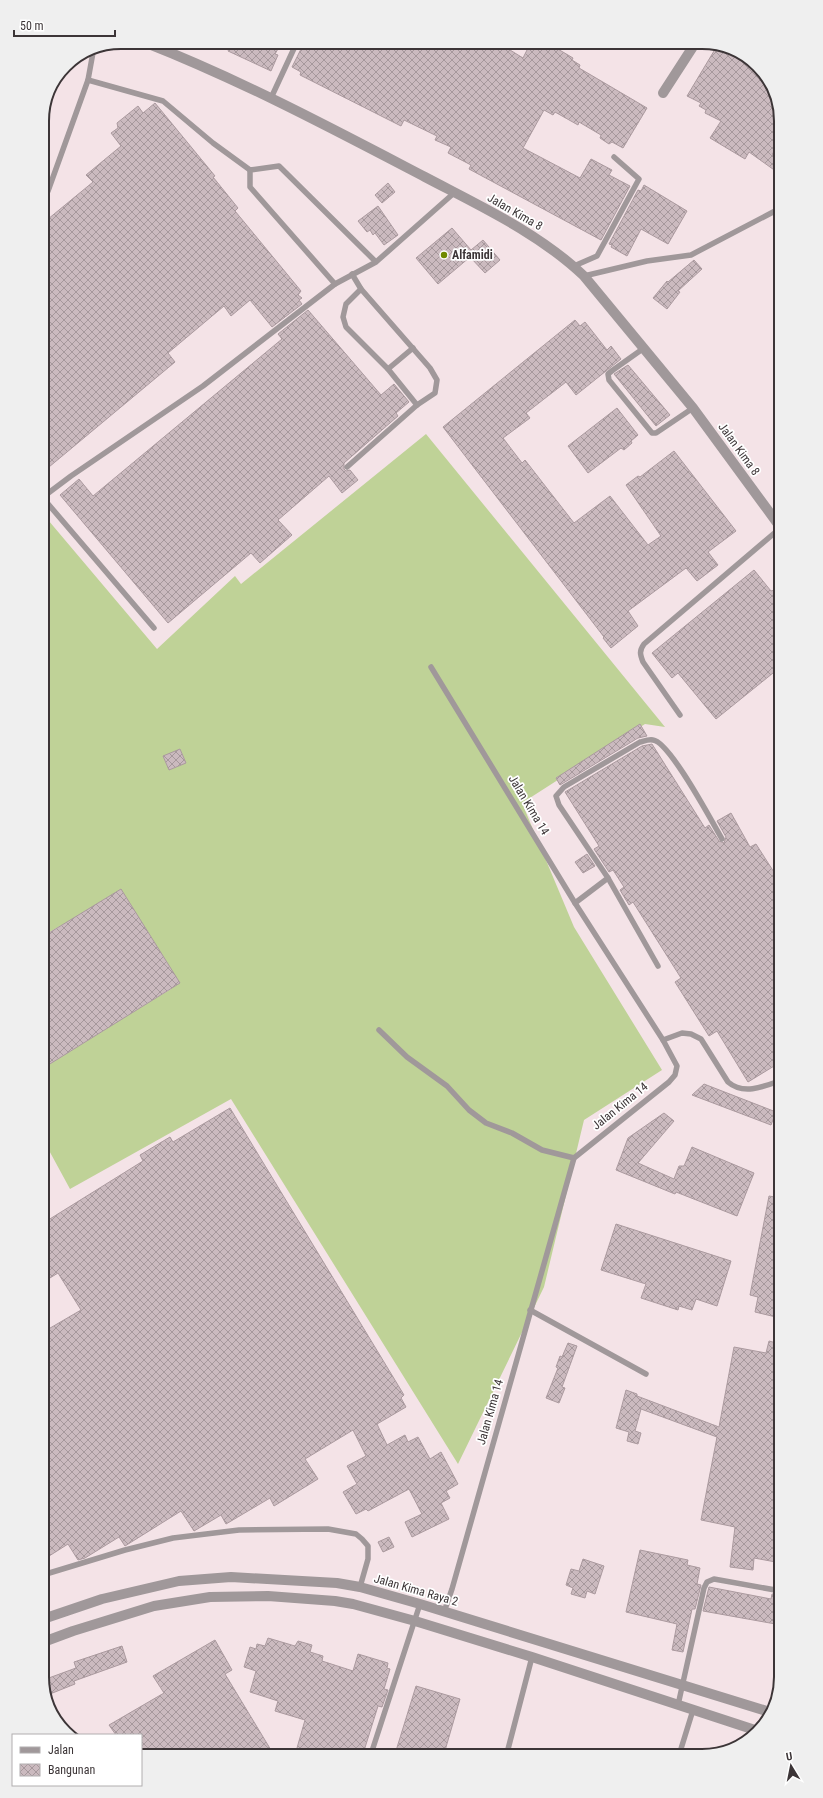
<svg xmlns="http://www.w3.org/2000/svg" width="823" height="1798" font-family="'Roboto Condensed',sans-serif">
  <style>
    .grass { fill: #bfd297 }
    .building { fill: url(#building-cross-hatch); stroke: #ab9a9f }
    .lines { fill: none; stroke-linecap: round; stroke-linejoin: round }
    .lane { stroke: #a0989a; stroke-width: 5.5 }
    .street { stroke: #a0989a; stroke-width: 10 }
    .poi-dot { fill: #6f8a00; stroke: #fff; stroke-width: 1.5 }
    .labels { text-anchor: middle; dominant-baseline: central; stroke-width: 3.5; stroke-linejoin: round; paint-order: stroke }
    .street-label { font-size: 12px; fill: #3c3537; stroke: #fff }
    .poi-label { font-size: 12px; font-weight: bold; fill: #3c3537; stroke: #fff; text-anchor: start }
    .rim { fill: none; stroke: #3c3537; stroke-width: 2 }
  </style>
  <defs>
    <pattern id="building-cross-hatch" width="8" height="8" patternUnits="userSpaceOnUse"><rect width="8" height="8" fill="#cbbabf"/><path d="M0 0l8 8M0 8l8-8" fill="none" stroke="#a6989c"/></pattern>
  </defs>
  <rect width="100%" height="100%" fill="#f4e3e7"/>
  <!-- grass -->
  <polygon class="grass" points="426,434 665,727 645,724 522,803 574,927 662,1070 584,1120 544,1287 458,1464 231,1099 70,1189 45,1143 45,1064 171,989 118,894 44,935 43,514 157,649 235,576 241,584"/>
  <!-- building -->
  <g class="building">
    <polygon points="232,42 282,42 275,54 278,55 271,71 228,51"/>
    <polygon points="309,42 497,42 523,58 531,42 546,42 573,58 572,60 580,65 579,68 647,108 623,148 612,142 609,144 600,138 601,135 579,122 578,125 555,112 553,115 544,110 523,148 580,178 591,159 612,170 609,175 630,186 601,240 469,169 471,165 448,153 451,147 435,140 437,136 404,120 401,126 300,75 301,72 292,67 303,45 307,46"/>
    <polygon points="717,46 750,59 777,96 777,148 772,154 777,158 777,172 749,152 745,159 710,138 721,121 705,113 706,110 699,106 701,103 687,96"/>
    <polygon points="155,103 215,176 213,177 238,208 235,211 301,291 298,295 302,298 299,300 302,304 272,327 250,300 231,316 224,306 168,353 175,362 43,472 42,224 93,182 86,175 121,146 111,133 118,128 117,123 138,106 143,113"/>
    <polygon points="388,183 395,192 382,203 375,195"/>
    <polygon points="644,185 687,211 668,244 641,229 627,256 611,247 612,245 609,244 638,190 641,191"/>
    <polygon points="378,206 398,235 384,245 375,233 373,235 370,230 367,232 358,221"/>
    <polygon points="452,228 471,250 483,240 500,260 485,273 470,257 438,284 416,258"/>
    <polygon points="694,260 702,269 678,291 680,292 667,309 653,298 667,281 668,282"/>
    <polygon points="308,310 381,395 394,384 409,402 396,413 398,416 344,463 344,469 346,471 350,470 358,480 342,493 329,476 278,520 292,535 260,563 251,553 168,623 60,495 79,479 93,496 282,339 278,334"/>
    <polygon points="575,320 580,326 585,322 607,350 611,346 621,359 576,395 566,382 526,413 530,418 503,438 522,463 525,460 574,523 610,496 648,545 661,536 626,485 638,476 640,477 674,451 736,531 708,552 718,565 697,581 686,568 628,611 638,626 611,648 603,638 604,637 443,427"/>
    <polygon points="628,365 670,415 656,426 614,374"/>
    <polygon points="617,408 638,435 631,441 632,443 624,450 621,448 588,473 568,446"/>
    <polygon points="754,570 771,591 778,589 778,669 716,719 678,673 672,678 652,653"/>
    <polygon points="640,724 647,736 638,738 560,785 556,778"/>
    <polygon points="652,744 705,828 709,825 719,841 724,843 726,837 717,821 731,813 750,847 756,844 779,880 779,1063 748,1082 717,1031 709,1036 675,982 681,978 633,902 629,905 620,890 624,887 613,870 609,872 594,849 599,846 565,792 642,746"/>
    <polygon points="180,749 186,763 169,770 163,756"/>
    <polygon points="587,854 595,866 583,873 575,862"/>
    <polygon points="121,889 180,983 45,1067 44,936"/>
    <polygon points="704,1084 776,1112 771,1125 692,1095"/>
    <polygon points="230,1108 404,1395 401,1398 406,1407 377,1424 387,1445 405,1435 408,1442 418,1437 430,1459 441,1452 458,1484 446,1491 450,1498 441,1503 449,1519 412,1537 405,1522 422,1514 409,1489 368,1511 366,1509 356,1514 343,1492 357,1484 347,1466 366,1456 353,1430 305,1459 318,1479 274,1506 270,1498 226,1524 221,1515 194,1531 181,1511 125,1546 119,1537 85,1558 78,1560 68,1544 46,1558 45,1331 81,1310 58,1273 45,1281 45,1222 143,1161 140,1155 170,1137 173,1142"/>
    <polygon points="664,1113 674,1121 638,1163 674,1179 679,1166 684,1166 692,1147 754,1173 737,1216 676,1192 675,1194 616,1170 628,1138"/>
    <polygon points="769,1196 780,1198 780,1318 755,1312 758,1297 750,1295"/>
    <polygon points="616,1224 731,1261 717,1306 696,1299 692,1310 679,1306 678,1310 641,1298 646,1284 601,1270"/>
    <polygon points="769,1341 780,1344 781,1563 754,1558 753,1570 730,1567 735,1527 701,1520 717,1437 641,1409 635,1431 641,1433 638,1444 627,1441 629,1432 616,1428 626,1390 637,1394 637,1396 719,1427 734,1347 766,1353"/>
    <polygon points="568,1343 577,1346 562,1387 565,1388 559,1403 546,1398 558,1368 556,1367 560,1356 562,1357"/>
    <polygon points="389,1537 394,1547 383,1552 378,1542"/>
    <polygon points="640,1550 688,1560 687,1565 700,1568 697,1584 701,1585 695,1609 692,1609 683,1652 672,1650 677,1624 626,1612"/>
    <polygon points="583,1559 604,1566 595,1594 587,1591 585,1598 571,1594 573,1588 566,1585 571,1569 579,1571"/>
    <polygon points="709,1587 771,1599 772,1594 781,1595 781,1625 703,1611"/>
    <polygon points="268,1638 295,1646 298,1641 312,1645 310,1652 323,1656 322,1661 353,1671 358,1654 388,1663 387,1668 390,1669 384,1689 388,1690 382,1707 378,1706 363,1754 295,1755 305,1720 275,1711 278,1701 250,1692 256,1671 244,1667 250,1647 256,1649 257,1644 265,1646"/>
    <polygon points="215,1640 232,1670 225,1674 274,1755 141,1756 141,1735 116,1735 109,1725 164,1693 153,1676"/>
    <polygon points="122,1646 127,1662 74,1681 75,1684 50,1694 46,1685 46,1679 76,1668 74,1662"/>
    <polygon points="416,1686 460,1699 444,1754 395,1754"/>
  </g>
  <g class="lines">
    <!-- lane -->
    <g class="lane">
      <polyline points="88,80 163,101 213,143 250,170"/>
      <polyline points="271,98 297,42"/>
      <polyline points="42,196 48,191 88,80 94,47"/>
      <polyline points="376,262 335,284 250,187 250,170 279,166 376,262 454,193"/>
      <polyline points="574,266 597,256 639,179 614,157"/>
      <polyline points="584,276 647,261 691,255 775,211"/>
      <polyline points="361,289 346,304 343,317 346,327 388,369 417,405"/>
      <polyline points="644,348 613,370 608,374 609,380 652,433 656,433 693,408"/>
      <polyline points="388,369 413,348"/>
      <polyline points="347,467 417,405 435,393 437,380 430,368 361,289 352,274"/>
      <polyline points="43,497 71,476 203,386 335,284"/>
      <polyline points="43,498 154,628"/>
      <polyline points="431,667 575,903 663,1040 677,1066 675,1075 669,1082 574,1158 452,1589 444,1612"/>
      <path d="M680,715L643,662C640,654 639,651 644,644L778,530"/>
      <polyline points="608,878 658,966"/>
      <path d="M575,903L608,878L559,805L556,796L564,787L640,742C644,741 649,739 653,740C670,742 712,822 722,839"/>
      <polyline points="379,1030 407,1057 447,1086 469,1110 486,1123 512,1133 542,1150 574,1158"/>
      <path d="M663,1040L682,1033L691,1034L701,1039L728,1082C743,1095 763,1087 779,1081"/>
      <polyline points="530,1310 646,1374"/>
      <polyline points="46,1574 125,1550 173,1538 239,1530 328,1529 356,1534 362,1539 368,1546 368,1559 360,1587"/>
      <polyline points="678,1705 704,1588 707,1582 714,1579 781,1591"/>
      <polyline points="680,1752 693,1710"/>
      <polyline points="507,1753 532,1657"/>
      <polyline points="371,1754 420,1604"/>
    </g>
    <!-- street -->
    <g class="street">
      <path d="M144,42C241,80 333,129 425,177C480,206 539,233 584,276L693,408L778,524"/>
      <polyline points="663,93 696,42"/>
      <polyline points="46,1618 102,1599 179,1581 231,1577 337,1583 360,1587 420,1604 770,1712"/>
      <polyline points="46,1641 73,1631 154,1606 210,1597 268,1596 335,1601 353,1604 415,1621 532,1657 755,1730"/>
    </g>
  </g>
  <!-- markers -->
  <circle class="poi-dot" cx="444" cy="255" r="4"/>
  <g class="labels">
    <!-- street labels -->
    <g class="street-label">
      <text transform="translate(515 212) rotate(30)">Jalan Kima 8</text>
      <text transform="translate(739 449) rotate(54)">Jalan Kima 8</text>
      <text transform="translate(529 805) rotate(59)">Jalan Kima 14</text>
      <text transform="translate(620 1106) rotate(-39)">Jalan Kima 14</text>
      <text transform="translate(490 1412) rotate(-74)">Jalan Kima 14</text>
      <text transform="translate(416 1590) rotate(16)">Jalan Kima Raya 2</text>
    </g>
    <!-- poi labels -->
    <g class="poi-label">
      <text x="452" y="255">Alfamidi</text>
    </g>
  </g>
  <!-- crop -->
  <path d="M0 0H823V1798H0ZM121 49H702A72 72 0 0 1 774 121V1677A72 72 0 0 1 702 1749H121A72 72 0 0 1 49 1677V121A72 72 0 0 1 121 49Z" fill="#efefef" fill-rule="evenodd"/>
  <path class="rim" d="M121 49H702A72 72 0 0 1 774 121V1677A72 72 0 0 1 702 1749H121A72 72 0 0 1 49 1677V121A72 72 0 0 1 121 49Z"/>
  <!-- legend -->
  <rect x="12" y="1734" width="130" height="52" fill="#ffffff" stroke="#b1aeaf"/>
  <rect x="20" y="1747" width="20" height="6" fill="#a0989a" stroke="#b1aeaf"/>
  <text x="48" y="1754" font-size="12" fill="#3c3537">Jalan</text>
  <rect x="20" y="1764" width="20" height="12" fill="url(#building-cross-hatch)" stroke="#b1aeaf"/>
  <text x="48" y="1774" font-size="12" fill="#3c3537">Bangunan</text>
  <!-- north arrow -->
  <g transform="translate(791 1766) rotate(350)" stroke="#ffffff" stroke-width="3" paint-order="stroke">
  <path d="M0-3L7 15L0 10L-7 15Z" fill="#3c3537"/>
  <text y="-6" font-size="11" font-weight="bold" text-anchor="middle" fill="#3c3537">U</text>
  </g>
  <!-- scale -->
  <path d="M14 30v6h101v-6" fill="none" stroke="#3c3537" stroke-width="2"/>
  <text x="20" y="30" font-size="12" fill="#3c3537" stroke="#ffffff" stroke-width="3" paint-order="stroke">50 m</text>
</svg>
